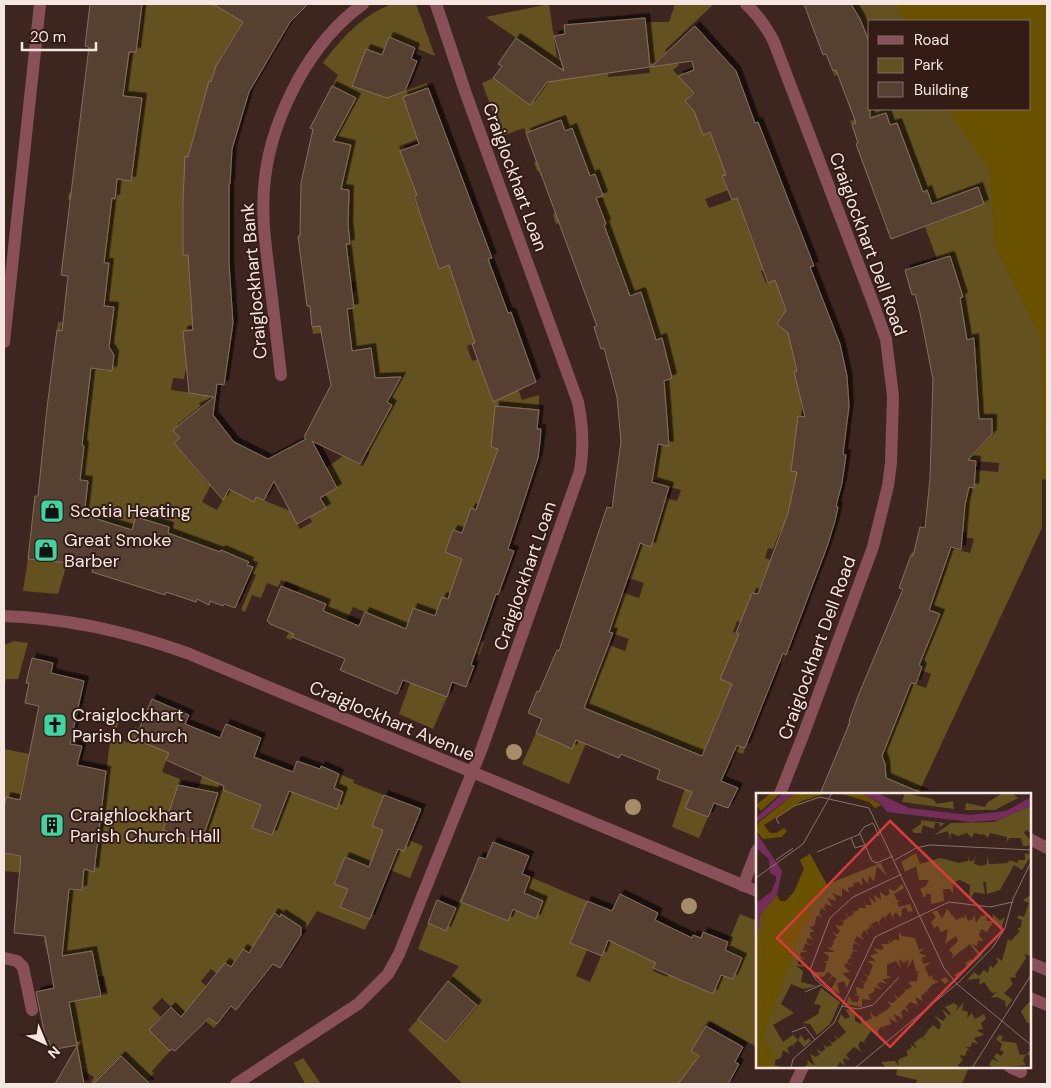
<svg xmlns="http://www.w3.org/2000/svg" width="1051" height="1088" font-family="'DM Sans',sans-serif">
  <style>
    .green { fill: #645120 }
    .forest { fill: #6a5100 }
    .building { fill: #554131; stroke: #856f5d; filter: url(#shadow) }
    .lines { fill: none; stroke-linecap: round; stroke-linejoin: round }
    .minor { stroke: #8a505a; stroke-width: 12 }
    .tree { fill: #a78d67 }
    .labels { text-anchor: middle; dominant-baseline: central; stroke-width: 4; stroke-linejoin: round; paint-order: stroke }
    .street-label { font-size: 18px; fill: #f6e6e1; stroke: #331c16 }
    .poi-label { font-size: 18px; fill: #f6e6e1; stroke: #331c16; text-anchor: start }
    .inset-road { fill: none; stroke: #88736d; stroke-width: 1 }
    .view { fill: #d93b3a; fill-opacity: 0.15; stroke: #d93b3a; stroke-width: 2.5 }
    .inset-edge { fill: none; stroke: #f6e6e1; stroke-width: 2.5 }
  </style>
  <defs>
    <filter id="shadow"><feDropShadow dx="4.5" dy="-4.5" stdDeviation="0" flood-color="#0009"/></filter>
  </defs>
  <rect width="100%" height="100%" fill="#3e2620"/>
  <!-- green -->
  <g class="green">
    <path d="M124,4H238L232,15L243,21L222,55L258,77L214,74L188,157H186L183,202L229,205V217H192L184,255H229V266L189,270L193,330L183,331L184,342L231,338L229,351L190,345L184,379L173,378L171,390L215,396L199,403L201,407L173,430L180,438L174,443L208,484L234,441L202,502L217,510L229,489L254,501L256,497L290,511L300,529L312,522L277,454L282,451L315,514L325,509L320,498L337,488L326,468L343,456L363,466L370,452L310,425L315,415L371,444L392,405L387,402L400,377L375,378L371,348L352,351L348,332L322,338L321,333L313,334L312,327L347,309L354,308L352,293L356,292L355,281L306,287L349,265L346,244L350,243L305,235L348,199L349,190L330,188L343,181L351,145L312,137L313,129L336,136L356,98L332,86L338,75L323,63C341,39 362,15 392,4C399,2 408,4 416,4L435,56L389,37L382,55L379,95L386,98L427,83L428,88L403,98L414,130H443L399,146L415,189L459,179L413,197L417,207L422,205L475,222L429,239L439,269L457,262L456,279L454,280L465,314L504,301L506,306L486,313L480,341L467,346L472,361L485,357V381L491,398L518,389L522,400L539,395V410L504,407L519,453L480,511L471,508L465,526L477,538L453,530L445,552L462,559L449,600L442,597L435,615L413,608L409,640L380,618L353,607L346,621L323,611L326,603L309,597L291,640L286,638L289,632L283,629L299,587L281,580L278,587L267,583L261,598L252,595L245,612L241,610L256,575L245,570L248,562L221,551L200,600H197L204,583L195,580L206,547L177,536L164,545L169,527L136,517L129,539L111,534L113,524L102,521L99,530L68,560L58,594L23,591L28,559L80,480L84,446L44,441L82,442L89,385L54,380L71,366L108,371C115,364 115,357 110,349L95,347L96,336L57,330L58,322L111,329L114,308L104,306L109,263L71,259L65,242L106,247L110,214L89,211L68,199L69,193L115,199L117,179L131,181L133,168L119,166L120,136L138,138L140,121L121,118L128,56L88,51L89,47L136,52L140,22L133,5Z"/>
    <polygon points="549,4 557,58 567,57 570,78 602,74 596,21 603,20 608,77 650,73 645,22 669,22 675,4 714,4 665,50 679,65 673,70 685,83 700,88 696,112 703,135 710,132 727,174 722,177 728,190 705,199 709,208 774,185 754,218 745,222 754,246 772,266 761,271 766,283 777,280 816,283 781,296 787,314 781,316 780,325 784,330 788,330 801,350 793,353 797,371 795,372 801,397 802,416 798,416 791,471 842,481 841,488 804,479 794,488 787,517 789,534 780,531 773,549 768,548 765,558 785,566 764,578 757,594 752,593 749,601 746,624 737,621 733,632 742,635 742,637 786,655 782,664 779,663 778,667 744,654 728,661 721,679 765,697 762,705 747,699 722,706 711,735 745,748 743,754 734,751 686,808 708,817 699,838 672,827 687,782 631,757 641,731 608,718 597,745 587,741 569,784 522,764 536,733 572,748 552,662 595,679 603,661 596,658 569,630 625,651 629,639 609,632 622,598 583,584 584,580 639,598 644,583 628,578 638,549 600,530 651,547 664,504 619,486 677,501 681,490 658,484 658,481 653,480 657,449 620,444 621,439 669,446 670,434 651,431 620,393 672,378 662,338 608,352 606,348 654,334 641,293 591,308 612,248 573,262 570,253 604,241 599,227 606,224 600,209 556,224 553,214 603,196 595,175 582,180 575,163 541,176 539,171 537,171 534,162 578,146 572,128 565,131 561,120 526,133 524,128 502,136 482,83 493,78 530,105 539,93 533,89 552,63 486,17"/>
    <polygon points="851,4 1047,4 1047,480 1042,479 1042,528 918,794 897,794 901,785 866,770 885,767 884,761 872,756 878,740 847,728 849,721 890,737 901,707 861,691 909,682 926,688 931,674 921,670 922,667 891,655 922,639 929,642 940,615 920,607 933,599 944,567 911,555 912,552 930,556 933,544 970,553 974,539 966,537 967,533 959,531 967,487 974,488 975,470 998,472 999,463 933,457 970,438 988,439 992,434 992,424 988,419 979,419 979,405 934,408 970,388 978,387 976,369 929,357 978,347 976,338 964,340 919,310 962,297 950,256 937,259 925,227 953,216 932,204 927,190 897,202 866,164 863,164 860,156 903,140 890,125 885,113 852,125 850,121 854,120 853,115 870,109 1030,109 1030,21 870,21 870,62 834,76 833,71 866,58 869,43 858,14 840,22 853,7"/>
    <polygon points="431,624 484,642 479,655 455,647 422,687 447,697 433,729 399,714"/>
    <polygon points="14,641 28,643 18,679 6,679 4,688 4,645"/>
    <polygon points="113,717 120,720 113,736 128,743 135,727 166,740 162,750 169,753 162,772 180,779 163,830 201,843 191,809 211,751 230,759 218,788 261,805 252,828 272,835 288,791 327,805 339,774 354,780 353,783 384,795 372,826 383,830 379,841 404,851 409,840 423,846 410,878 390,870 388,874 345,857 334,883 348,889 340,907 370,919 365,930 317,911 305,930 282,915 280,917 274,913 269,921 275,925 257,941 251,949 259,960 243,949 236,958 263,977 255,986 225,963 217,974 211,969 201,981 206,986 192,1004 217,1024 214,1028 202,1018 192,1028 162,998 152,1008 161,1017 149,1030 170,1051 152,1071 154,1073 146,1081 121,1056 93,1084 90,1084 94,1077 76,1066 77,1045 69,1002 108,994 104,976 98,977 92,951 49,959 44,941 50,887 82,890 83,879 4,871 4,853 94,871"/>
    <polygon points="4,749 29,754 21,791 43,796 41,804 4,797"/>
    <polygon points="530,877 587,901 570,942 587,950 576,976 590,982 608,940 661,950 653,971 667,977 675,961 713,993 721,975 733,979 742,958 725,950 740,914 757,921 757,1047 708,1021 691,1051 698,1056 696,1059 700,1061 696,1069 691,1066 678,1084 463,1084 408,1030 418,1019 447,1042 477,1004 448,981 459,966 418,949 428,923 446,931 470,878 474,879 483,893 478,909 508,921 513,909 535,918 524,893"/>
    <polygon points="303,1058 321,1084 305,1084 294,1063"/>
    <polygon points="898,1067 969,1067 962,1084 916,1084 917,1080 896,1075"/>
  </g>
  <!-- forest -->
  <polygon class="forest" points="897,4 1047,4 1047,480 1042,478 1041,339 995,247 990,171 948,109 1030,109 1030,21 904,21"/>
  <!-- building -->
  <g class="building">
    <polygon points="90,4 142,4 136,52 129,52 123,96 142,98 131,181 117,179 115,199 112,198 104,263 109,263 104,306 114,307 109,347 114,355 112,371 91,368 82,445 84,446 80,480 88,481 84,515 132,530 136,517 169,527 168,533 220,552 221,550 249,562 247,565 253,567 235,608 224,604 223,606 210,601 209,605 197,599 196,602 166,592 165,595 92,572 94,565 28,559 35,496 38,496 47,408 57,330 62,331 68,276 61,275 89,47 85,46"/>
    <polygon points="213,4 308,4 290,22 249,92 232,149 230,184 229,184 229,264 233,323 224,385 217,384 213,415 234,442 268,459 306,439 304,437 331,385 320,326 312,327 310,306 307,306 298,236 300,236 301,183 313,129 310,128 332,86 356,98 333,141 351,145 341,189 349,190 348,225 350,244 346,244 354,308 347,309 352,351 371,348 375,378 401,377 387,402 392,405 360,464 312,441 337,488 320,498 326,508 297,524 274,481 264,500 256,497 254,502 229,489 223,500 174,443 180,438 173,430 214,397 189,393 183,331 193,330 188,255 183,255 183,202 185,156 188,157 209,81 211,82 216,66 243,22"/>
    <polygon points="804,4 851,4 860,19 870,44 870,118 886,113 890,125 897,123 923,192 927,190 932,204 978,187 984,204 891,239 856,144 858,143 852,125 856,123 836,70 833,71 826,54 823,55"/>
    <polygon points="645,18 650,67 547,82 530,105 493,78 502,66 498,64 516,38 564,71 554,36 565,34 564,25"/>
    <polygon points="695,26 736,71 755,123 758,122 814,266 810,267 840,344 847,376 849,406 843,454 846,455 842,483 836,506 838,507 835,521 827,547 786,655 783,653 745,748 737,745 721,781 738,788 728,808 714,803 708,817 685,808 692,792 657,779 660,770 621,754 619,758 576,740 572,749 557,742 536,733 542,719 528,713 537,691 539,692 557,650 559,651 607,507 612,508 621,442 617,397 604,348 601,349 594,327 597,326 526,133 561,120 565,131 572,128 590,176 595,174 603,196 596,198 606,224 604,225 630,296 641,292 656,340 662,338 672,378 664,381 669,446 658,444 652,482 669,487 651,547 640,543 609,632 613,633 584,708 702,756 732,684 720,679 739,634 736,633 752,593 758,594 788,513 797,472 791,471 798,416 805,417 794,372 797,371 788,333 777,324 786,310 775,280 768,283 737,198 732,200 722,176 726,175 710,132 703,135 694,111 685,101 694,93 678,76 694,70 692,61 651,67"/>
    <polygon points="389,37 415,48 411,59 417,61 405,91 387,98 352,86 366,49 382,55"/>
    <polygon points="428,88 492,258 488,259 508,313 511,312 536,382 493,402 472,344 475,343 449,265 439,269 414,196 417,195 400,151 419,144 403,97"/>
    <polygon points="950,256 963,297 960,298 967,340 974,338 979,419 992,419 992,434 968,460 976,461 974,488 969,487 965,505 961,550 951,547 929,610 940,614 919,665 922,667 916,684 911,683 882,756 885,764 886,778 924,794 820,794 850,722 849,721 858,696 903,589 899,588 911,555 913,556 920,527 925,528 930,479 933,379 920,313 915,294 912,295 905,270"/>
    <polygon points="495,406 539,410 537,429 541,429 540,442 538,458 508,549 514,551 498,595 496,594 484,628 471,665 474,666 466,687 452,682 447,697 403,680 397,694 340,670 345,659 292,637 294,634 270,624 270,623 267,621 281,586 326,604 323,611 359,626 365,612 406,629 413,608 435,616 442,597 448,599 462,559 445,552 453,530 462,533 471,508 476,510 498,449 491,447"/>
    <polygon points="32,658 53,663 51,673 84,681 70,744 82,746 77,765 106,771 94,872 84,869 82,890 69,889 62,956 92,951 101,996 69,1002 77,1045 51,1050 49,1040 46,1041 36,992 54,988 45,936 14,933 21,856 4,853 4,809 6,797 20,800 39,706 25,703 29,683 26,683"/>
    <polygon points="152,699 189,715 185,724 220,738 226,724 261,738 254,757 293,772 297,761 320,769 321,766 339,774 334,788 343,792 337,809 289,791 272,835 252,828 261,805 223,790 224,786 166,760 169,753 135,739"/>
    <polygon points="178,785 218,793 201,843 163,830"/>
    <polygon points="384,795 421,809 404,851 398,849 370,919 340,907 348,889 334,884 345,857 369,867 383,830 372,826"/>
    <polygon points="493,842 529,856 522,874 530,877 524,893 543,901 536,919 513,909 508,921 461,902 479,857 486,859"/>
    <polygon points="620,894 658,913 655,920 692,938 693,935 701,938 703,932 728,942 725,950 742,958 733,979 721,975 713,994 653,968 656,963 608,940 602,956 570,943 587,901 612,911"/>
    <polygon points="437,900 456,908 446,931 428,923"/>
    <polygon points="274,913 280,917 281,914 301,927 301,935 280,968 273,964 236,1010 231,1006 217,1024 209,1018 175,1051 172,1049 170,1051 149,1030 171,1007 181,1017 225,963 231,967 243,949 249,953"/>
    <polygon points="448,981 477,1005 446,1042 418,1019"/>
    <polygon points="706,1026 743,1047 735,1062 739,1064 728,1084 678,1084 699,1056 691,1051"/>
    <polygon points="77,1046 84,1084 55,1084"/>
    <polygon points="121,1056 150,1084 93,1084"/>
  </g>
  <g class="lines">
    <!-- minor -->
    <g class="minor">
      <path d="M746,4C758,15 767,28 774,42L872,300L886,339L893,396L891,463L888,486L873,547L804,733L780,794"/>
      <polyline points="4,342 40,4"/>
      <path d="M281,375C277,341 273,307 269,273C265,242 261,210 265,178C269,143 282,109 299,78C316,48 335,24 363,4"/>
      <path d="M4,616C67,618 128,632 187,653L757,891"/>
      <polyline points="1030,839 1047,848"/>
      <polyline points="743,886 757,850"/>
      <polyline points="4,958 17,961 23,967 32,1010"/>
      <polyline points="1033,964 1047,970"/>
      <polyline points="1030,998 1047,1005"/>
      <polyline points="1010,1067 1021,1072"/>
      <path d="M236,1084L358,1004L388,974L399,954L482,748L580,471C584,447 583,426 578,402L466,94L436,4"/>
      <polyline points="795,1084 803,1067"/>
    </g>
  </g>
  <!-- trees -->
  <g class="tree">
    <circle cx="514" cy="752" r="8"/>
    <circle cx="633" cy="807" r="8"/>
    <circle cx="689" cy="906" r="8"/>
  </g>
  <!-- icons -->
  <defs>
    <g id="shop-square" transform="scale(1.25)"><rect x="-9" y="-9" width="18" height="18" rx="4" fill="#40d4a2" stroke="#331c16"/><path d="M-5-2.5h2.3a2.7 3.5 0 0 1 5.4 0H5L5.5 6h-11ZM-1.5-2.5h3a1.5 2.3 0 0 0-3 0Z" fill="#111"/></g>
    <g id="church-square" transform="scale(1.25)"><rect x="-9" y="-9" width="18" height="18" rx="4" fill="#40d4a2" stroke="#331c16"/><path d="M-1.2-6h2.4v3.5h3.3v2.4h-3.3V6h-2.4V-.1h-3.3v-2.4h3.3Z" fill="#111"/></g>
    <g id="building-square" transform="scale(1.25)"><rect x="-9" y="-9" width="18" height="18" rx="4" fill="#40d4a2" stroke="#331c16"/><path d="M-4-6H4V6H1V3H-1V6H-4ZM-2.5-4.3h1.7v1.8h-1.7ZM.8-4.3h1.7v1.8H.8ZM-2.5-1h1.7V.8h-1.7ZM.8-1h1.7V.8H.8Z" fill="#111"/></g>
  </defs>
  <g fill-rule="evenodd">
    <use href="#shop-square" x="52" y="511"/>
    <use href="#shop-square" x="46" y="550"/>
    <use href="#church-square" x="55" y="725"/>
    <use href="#building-square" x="52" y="825"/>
  </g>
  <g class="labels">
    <!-- street labels -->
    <g class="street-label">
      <text transform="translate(515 177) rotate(70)">Craiglockhart Loan</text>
      <text transform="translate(868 244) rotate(70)">Craiglockhart Dell Road</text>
      <text transform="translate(254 281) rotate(-95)">Craiglockhart Bank</text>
      <text transform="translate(525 576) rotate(-71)">Craiglockhart Loan</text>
      <text transform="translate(817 648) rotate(-70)">Craiglockhart Dell Road</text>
      <text transform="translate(392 721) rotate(23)">Craiglockhart Avenue</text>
    </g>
    <!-- poi labels -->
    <g class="poi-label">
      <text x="70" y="511">Scotia Heating</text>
      <text x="64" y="540">Great Smoke<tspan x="64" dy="21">Barber</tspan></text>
      <text x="72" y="715">Craiglockhart<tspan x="72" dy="21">Parish Church</tspan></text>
      <text x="70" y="815">Craighlockhart<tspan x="70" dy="21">Parish Church Hall</tspan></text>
    </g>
  </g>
  <!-- overview -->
  <g transform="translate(756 793)">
    <rect width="275" height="275" fill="#3e2620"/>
    <path d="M149,0L177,6L181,11L197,8L198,16L146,9ZM247,0H256L262,5L239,17H209L210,10L229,14L232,9ZM275,13V40L270,37L268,40L275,48L272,53H267L265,45H253L251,49V44L234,40L232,45L227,40V42L218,40L216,45L211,40L202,43L195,40L194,46L192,38L178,42L195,30L238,29ZM165,27L172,28L189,30L184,34L183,30H179L178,36L167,32L165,40H158L156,37L165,31ZM160,60L164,71L184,65L203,70L212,68V63L213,68H217L219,63L218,71L225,73L231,71V63L233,71H237L252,70L253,67L262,70V67H269V60L275,62L266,77L258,72L244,97L231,101L230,89H227L229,101L218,99L213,109L214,92L204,87L197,89V101L194,96H187L188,108L175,111V102L171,100L168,105L164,96L170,93L173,87H163L160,73L149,79L145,69ZM54,61L72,94L77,89L125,70L131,83L121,73L118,88L113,83L112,91L106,84V93L103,89L97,90L98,93L92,95L93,100L86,95V104L76,100L81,108L71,105L76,113L69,111L68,115L71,119L65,115L63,121L67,125L61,122L58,133L53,134L59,139H54V143L58,147L51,145V150L56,152L49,151L47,157L52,159H45L44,163L50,166L43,165L42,171L48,172V174L40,173L47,178L45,189L61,193L47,196L35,191L25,211L38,220L17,232L27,249L37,242L42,247L47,239L45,242L49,248L53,245L55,248L48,254L42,247L37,252L39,256L36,252L31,255L34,261L27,257L25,265L19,267V272L25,274L0,275V154L4,122L21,102L24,108H30L38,99L48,76L44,67ZM146,91L148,95L138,101L141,107H145L141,109L143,114L154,111L157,118L152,119L150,114L146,116L145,125L140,119L137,122L138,127L134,119L129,125L132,131L127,123L123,129L125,134L121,128L115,131L118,137L112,130L114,135L110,137L113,142L108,137L105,143L108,147L101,143L98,148L105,153L98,150L96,156L103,159L97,158L94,164L99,167L94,165L91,169L97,173L90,170L88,173L94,179L86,180L94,187L91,195L88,188L81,190L84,201L75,196L81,186L77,183L71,189L76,182L72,179L67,184H61L58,179H68L71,170L66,169L72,168L73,163L67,159H79L70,154L75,155L78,149L73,146L77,148L81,144L76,139L81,141L84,138L79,132L86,133L88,130L83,125L87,128L92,125L89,119L93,124L98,121L94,114L97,119L103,117L101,110L103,115H110L107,107L110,112H116L113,104L120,110L118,102L125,107L124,99L130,103L134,101L132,96L139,98ZM275,102V163L268,161L270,165L259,182L261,184L254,185L257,191L248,200L256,207L250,215L249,208L241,204L235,205L240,199L236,200L228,189L223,192L224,185L211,187L218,179L223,183L228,177L232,180L234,172L237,175L242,169L240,164L246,168L252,146L255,148L264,138L261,136L265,134L266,127L261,125L263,122L268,124L273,110L267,107ZM191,116L200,127L206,124L208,126L209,121L212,128L217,126L218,121L220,130L225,123L230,122L231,128H236L237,121L244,128L249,124L245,136L238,128L231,139L225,136L223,142L227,148H222L221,153L216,151L226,162L202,184L198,182L212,174L209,170L214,167L212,164L216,168L223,163L214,151L196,165L197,161L193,157L202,148L200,143L189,151L192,136L185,139L182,133L178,135L175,129L180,124L176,119L181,117L186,126ZM143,139L146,143L159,145L163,157L169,155L163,160L171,163L166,165L167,171L175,169L169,174L173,184L176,182L177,187L183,188L189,184L193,188L189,191L185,187L176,192L171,197L175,202L171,198L165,203L167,208L159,204L162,212L154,209L150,214L153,220L148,216L145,219L147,226L138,221L141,230L133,225L135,231L126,234L130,239L125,234L122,237L123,244L115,238L108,248L111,250L104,248L102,253L106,259L98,254L90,262L94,267L87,265L89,273L84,269L80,275H47L52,271L51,267L59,273L54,261L60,264L64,261L60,256L66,259L69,256L67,250L70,254L76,252L72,246L76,250L81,247L78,241L82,246L90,239L82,229L85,221L89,226L94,224L89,216L99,218V228L105,231V221L108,229L116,225L114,219L119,224L131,217L135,213L131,208L136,210L141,207L137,201L142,205L150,198L144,193L150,197L156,194L152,189L161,188L162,180L155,182L164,179L160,178L157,166L151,176L153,166L148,170L143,166L145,176L140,168L131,172V182L135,185L126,186L131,191L124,189L121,192L126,197L119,194L118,199L112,202L115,207L106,206V214L90,211L93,203L96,209H102L103,203L97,201H101L100,194L107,196L109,190L103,187L110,189L112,184L106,181L113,183L117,172L111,168H120L114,163L122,160L117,155L125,157L128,155L125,151H133L131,145L134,150L139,146L143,148ZM65,195L84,209L74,231L61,242L54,231L47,230L62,221L65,212L58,211ZM275,207V230H271L265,218ZM208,209L206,217L212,219L211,225L216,220L219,226L228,221L230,226L225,230L227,236L221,237L228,242L218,245L222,251L216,249L215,254H210L214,258L211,257L209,263L203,262L207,267L202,272L204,275H130L125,269L139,268L143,273L142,267L152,262L150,259L156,254L153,250L161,256L158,250L166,244L171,249L167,244L173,236L177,232L183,237L185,231L178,222L187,228L190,224L186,216L193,222L195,221L189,214L198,210L202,213L199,219ZM243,242L247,243L245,248L260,250L264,262L271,261L275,256V263L270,261L267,268L270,272L239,275L233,272L236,266L243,269L238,264L240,260L245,263L248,259L244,257L246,251L240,246Z" fill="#645120"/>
    <path d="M15,0H25L5,18L0,12ZM40,0H71L46,8L8,32L14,40H20L28,35L31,38L26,44L7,46L0,38L3,29ZM83,0L107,1L126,12L119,15L113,9ZM54,61L72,94L57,109L53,124L46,133L8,241V248L16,256V275H0V154L2,138L9,135L4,122L21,102L24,108H30L38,99L48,76L44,67Z" fill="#6a5100"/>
    <path d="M27,0H40L0,30L1,24ZM103,0H121L153,15L213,22L250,18L275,4V13L242,27L215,29L131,19L123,9ZM0,39L26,78L21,102L4,122L0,154V110L15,99L20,88V83L14,80L13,66L0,55Z" fill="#752e5c"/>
    <path class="inset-road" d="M23,31L20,25L38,13L64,4L113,15L188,175L201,191L275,252M103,41L108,34L117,30L123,43M95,45L99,55L109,52M61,59L104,41L116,68L121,70L137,63M20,67L37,55M139,67L160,55L174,52L275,57M0,85L47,51L76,0M49,199L65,192M87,209L60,187L54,177L74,125L97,104L146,81M86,213L102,216L117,212L143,184M36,239L49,234L59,247M35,275L37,266L78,230L119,144L193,109L234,114L257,109M99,275L203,189L237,154L249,135L257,106L275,69M216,275L275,182"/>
    <path class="view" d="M134,28L247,137L134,254L21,145Z"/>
    <rect width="275" height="275" class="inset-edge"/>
  </g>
  <!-- border -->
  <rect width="1051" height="1088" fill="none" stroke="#f6e6e1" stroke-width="10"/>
  <!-- legend -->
  <rect x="868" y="20" width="162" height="90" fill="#331c16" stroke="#816d67"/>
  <rect x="878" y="36" width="25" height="8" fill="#8a505a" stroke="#816d67"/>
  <text x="914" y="45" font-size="15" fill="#f6e6e1">Road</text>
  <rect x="878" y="58" width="25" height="15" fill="#645120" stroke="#816d67"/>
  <text x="914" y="70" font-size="15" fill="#f6e6e1">Park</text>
  <rect x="878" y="82" width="25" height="15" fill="#554131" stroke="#816d67"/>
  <text x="914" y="95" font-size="15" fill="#f6e6e1">Building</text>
  <!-- north arrow -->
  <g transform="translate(45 1043) rotate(136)" stroke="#331c16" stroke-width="4" paint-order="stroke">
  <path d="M0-4L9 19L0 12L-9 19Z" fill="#f6e6e1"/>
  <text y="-8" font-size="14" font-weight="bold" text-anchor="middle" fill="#f6e6e1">N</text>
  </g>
  <!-- scale -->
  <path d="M22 42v8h74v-8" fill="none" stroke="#f6e6e1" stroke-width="2.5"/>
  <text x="30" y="42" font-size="15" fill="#f6e6e1" stroke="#331c16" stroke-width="4" paint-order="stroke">20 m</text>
</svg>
